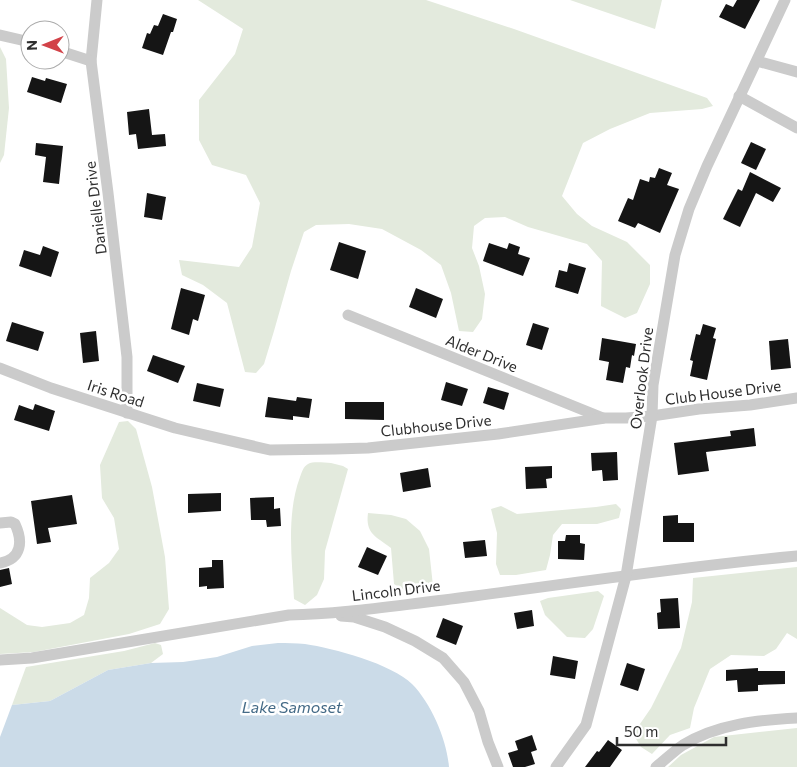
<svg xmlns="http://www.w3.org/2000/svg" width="797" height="767" font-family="Commissioner,sans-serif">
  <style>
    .green { fill: #e3eadd }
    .water { fill: #cbdbe8 }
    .building { fill: #151515 }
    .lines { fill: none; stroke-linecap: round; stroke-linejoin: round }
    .street { stroke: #cbcbcb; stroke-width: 11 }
    .labels { text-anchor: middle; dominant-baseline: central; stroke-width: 5; stroke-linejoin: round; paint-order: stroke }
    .street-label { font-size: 15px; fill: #2e2e2e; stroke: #fff }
    .water-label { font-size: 16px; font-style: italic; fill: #456b87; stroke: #fff }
  </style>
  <rect width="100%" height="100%" fill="#fff"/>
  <!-- green -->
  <g class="green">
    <polygon points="198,0 426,0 514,29 707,98 713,106 702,109 650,113 610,129 583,143 562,196 577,214 592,226 627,242 650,265 650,284 637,313 625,318 601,306 602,261 587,244 528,227 505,217 485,218 474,226 472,248 479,266 485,294 482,319 473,332 459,331 451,293 441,265 421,250 382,229 349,224 316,225 304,232 291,271 274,331 264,364 256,373 245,372 227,303 203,285 182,275 179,260 239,267 252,247 260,203 246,175 212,165 199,140 199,100 235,54 243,29"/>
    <polygon points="570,0 662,0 655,29"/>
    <polygon points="0,47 6,59 9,108 4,155 0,163"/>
    <polygon points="128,421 136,429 152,487 165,557 169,609 160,624 129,634 34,652 0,654 0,608 27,625 42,627 70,623 84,615 89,598 90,578 109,563 119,549 114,518 102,498 100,465 119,422"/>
    <path d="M331,463L343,466L348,469L325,551L324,579L317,595L305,605L294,599C292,559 286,515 300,477C302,472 303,467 308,464C314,461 324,463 331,463Z"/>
    <polygon points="616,504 621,509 619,518 597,524 562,524 553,535 550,555 546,570 516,575 500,575 496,564 497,533 491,509 501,506 517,514 596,507"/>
    <path d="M368,513L391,515L406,519L420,531L429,549L433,586L410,594L394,584L391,548C377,537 365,534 368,513Z"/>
    <polygon points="797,567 797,639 787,633 776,649 764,656 731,655 710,669 694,708 690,728 670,735 652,754 641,747 633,734 651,708 681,648 692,602 693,578"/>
    <polygon points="598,591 604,596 593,629 585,638 567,637 545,615 540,601 548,598"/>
    <polygon points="155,643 161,645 163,654 151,663 108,670 50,701 12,705 26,667 124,651"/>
    <polygon points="797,728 797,767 668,767 681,755 714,737"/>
  </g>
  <!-- water -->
  <path class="water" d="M278,643C287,643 296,643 305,644C333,648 392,664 412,684C431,703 447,740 449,767H0V737L12,705L50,701L108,670L151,663L183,662L217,657L252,646Z"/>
  <!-- building -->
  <g class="building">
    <polygon points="737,0 760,0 745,29 719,17 726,4 733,7"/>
    <polygon points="163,14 177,19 173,32 171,32 163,55 142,48 147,33 150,34 154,25 158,26"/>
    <polygon points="32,77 45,81 46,78 67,84 61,103 27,92"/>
    <polygon points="149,109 152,135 165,134 166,146 138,149 136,134 129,135 127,112"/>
    <polygon points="751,142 766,149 756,170 741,163"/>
    <polygon points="36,143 63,146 59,184 43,182 46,157 35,155"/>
    <polygon points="659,168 672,173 667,185 679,189 660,233 638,223 635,228 618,221 628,198 633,200 640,179 649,182 650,177 655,178"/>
    <polygon points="750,172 781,188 773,202 756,193 740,227 723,219 738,189 742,191"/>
    <polygon points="147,193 166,197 162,220 144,217"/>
    <polygon points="339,242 366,251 358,279 330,270"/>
    <polygon points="489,243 507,249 509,243 520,247 518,254 530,258 523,276 483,261"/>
    <polygon points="43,246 59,252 51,277 19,266 24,250 40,255"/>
    <polygon points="569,263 586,268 578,294 555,287 559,270 567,272"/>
    <polygon points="181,288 205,295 198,321 193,319 189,335 171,329"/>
    <polygon points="416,288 443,299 436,318 409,307"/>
    <polygon points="12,322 44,332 38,351 6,341"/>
    <polygon points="533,323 549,328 542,350 526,345"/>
    <polygon points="703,324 716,328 713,338 716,339 707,380 690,376 693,361 690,360 696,334 700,335"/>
    <polygon points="96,331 99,361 83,363 80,333"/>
    <polygon points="602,338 636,344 634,356 632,355 630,368 626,367 623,383 606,380 609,362 599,360"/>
    <polygon points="788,339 791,368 771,370 769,341"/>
    <polygon points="153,355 185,366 178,383 147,371"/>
    <polygon points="446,382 468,389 462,406 441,400"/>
    <polygon points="197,383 224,389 220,407 193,401"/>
    <polygon points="488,387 509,393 504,410 483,403"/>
    <polygon points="268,397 296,401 297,397 312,399 309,418 293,416 293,420 265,417"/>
    <polygon points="345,402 384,402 384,420 345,419"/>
    <polygon points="35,404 55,411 49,431 14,420 19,405 33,410"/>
    <polygon points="754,428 756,446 706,452 709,471 678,475 674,443 731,436 730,431"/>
    <polygon points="617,452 618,480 603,481 602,470 592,471 591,453"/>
    <polygon points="552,466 552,478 546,479 547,488 526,489 525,467"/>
    <polygon points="428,468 431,487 403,492 400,473"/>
    <polygon points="221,493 221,511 188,513 188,494"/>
    <polygon points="72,495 77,524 48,528 51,542 37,544 31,501"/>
    <polygon points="274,497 274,509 280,508 281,526 267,527 266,520 251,520 250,498"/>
    <polygon points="678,515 678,523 694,523 694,542 663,542 663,516"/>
    <polygon points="566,535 580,535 580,543 585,544 584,560 558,559 558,541 565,541"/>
    <polygon points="485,540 487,556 465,558 463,542"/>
    <polygon points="367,547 387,556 378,575 358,567"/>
    <polygon points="212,560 223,560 224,588 207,589 207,586 199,587 199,568 212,567"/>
    <polygon points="9,568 12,584 0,587 0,570"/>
    <polygon points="678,598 680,628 658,629 657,613 661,612 660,599"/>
    <polygon points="532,610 534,626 517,629 514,613"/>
    <polygon points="443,618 463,626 456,645 436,637"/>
    <polygon points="553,656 578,661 575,679 550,675"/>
    <polygon points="627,663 645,669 638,691 620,685"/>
    <polygon points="758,668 758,671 785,671 785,684 758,685 758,691 738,692 737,680 726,681 726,670"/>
    <polygon points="532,735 537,750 531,752 535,764 525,767 513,767 508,753 518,750 515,741"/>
    <polygon points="608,740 622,750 610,767 585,767 597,751 599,752"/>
  </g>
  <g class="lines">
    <!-- street -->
    <g class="street">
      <polyline points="97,0 91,61 108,193 127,357 127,413"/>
      <polyline points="0,35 30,42"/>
      <polyline points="60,51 91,61"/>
      <polyline points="757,61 797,72"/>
      <polyline points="739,96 797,128"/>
      <polyline points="348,315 603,418"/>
      <polyline points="0,368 51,388 175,428 270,450 335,449 368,448 498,434 605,418 626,418 652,416 699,409 750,405 797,398"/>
      <path d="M0,523L11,522L15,524C23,541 22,559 0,563"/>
      <polyline points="341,616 354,617 385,627 415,641 443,658 464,682 479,711 488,742 498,767"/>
      <path d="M0,660L32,658L289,615C341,614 392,606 444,600C561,585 679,567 797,556"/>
      <polyline points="556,767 586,725 626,576 652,416 653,385 675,255 689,209 707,166 785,0"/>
      <path d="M656,767C665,760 674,751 683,745C717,724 759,720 797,718"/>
    </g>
  </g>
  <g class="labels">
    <!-- street labels -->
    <g class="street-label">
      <text transform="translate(95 208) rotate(-97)">Danielle Drive</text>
      <text transform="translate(482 353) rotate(22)">Alder Drive</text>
      <text transform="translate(641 378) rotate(-83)">Overlook Drive</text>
      <text transform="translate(723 392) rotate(-7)">Club House Drive</text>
      <text transform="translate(116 393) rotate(18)">Iris Road</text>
      <text transform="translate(436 425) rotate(-6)">Clubhouse Drive</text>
      <text transform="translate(396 590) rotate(-7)">Lincoln Drive</text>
    </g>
    <!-- water labels -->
    <g class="water-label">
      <text x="292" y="706">Lake Samoset</text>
    </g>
  </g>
  <!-- north arrow -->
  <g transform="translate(45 45) rotate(269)"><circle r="24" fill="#ffffff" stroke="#ababab"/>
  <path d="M0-4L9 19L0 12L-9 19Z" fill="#d24248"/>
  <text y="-8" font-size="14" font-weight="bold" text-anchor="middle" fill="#2e2e2e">N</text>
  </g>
  <!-- scale -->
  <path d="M617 737v8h109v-8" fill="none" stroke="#2e2e2e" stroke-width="2.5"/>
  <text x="624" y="737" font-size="15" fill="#2e2e2e" stroke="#ffffff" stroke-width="4" paint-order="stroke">50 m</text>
</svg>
